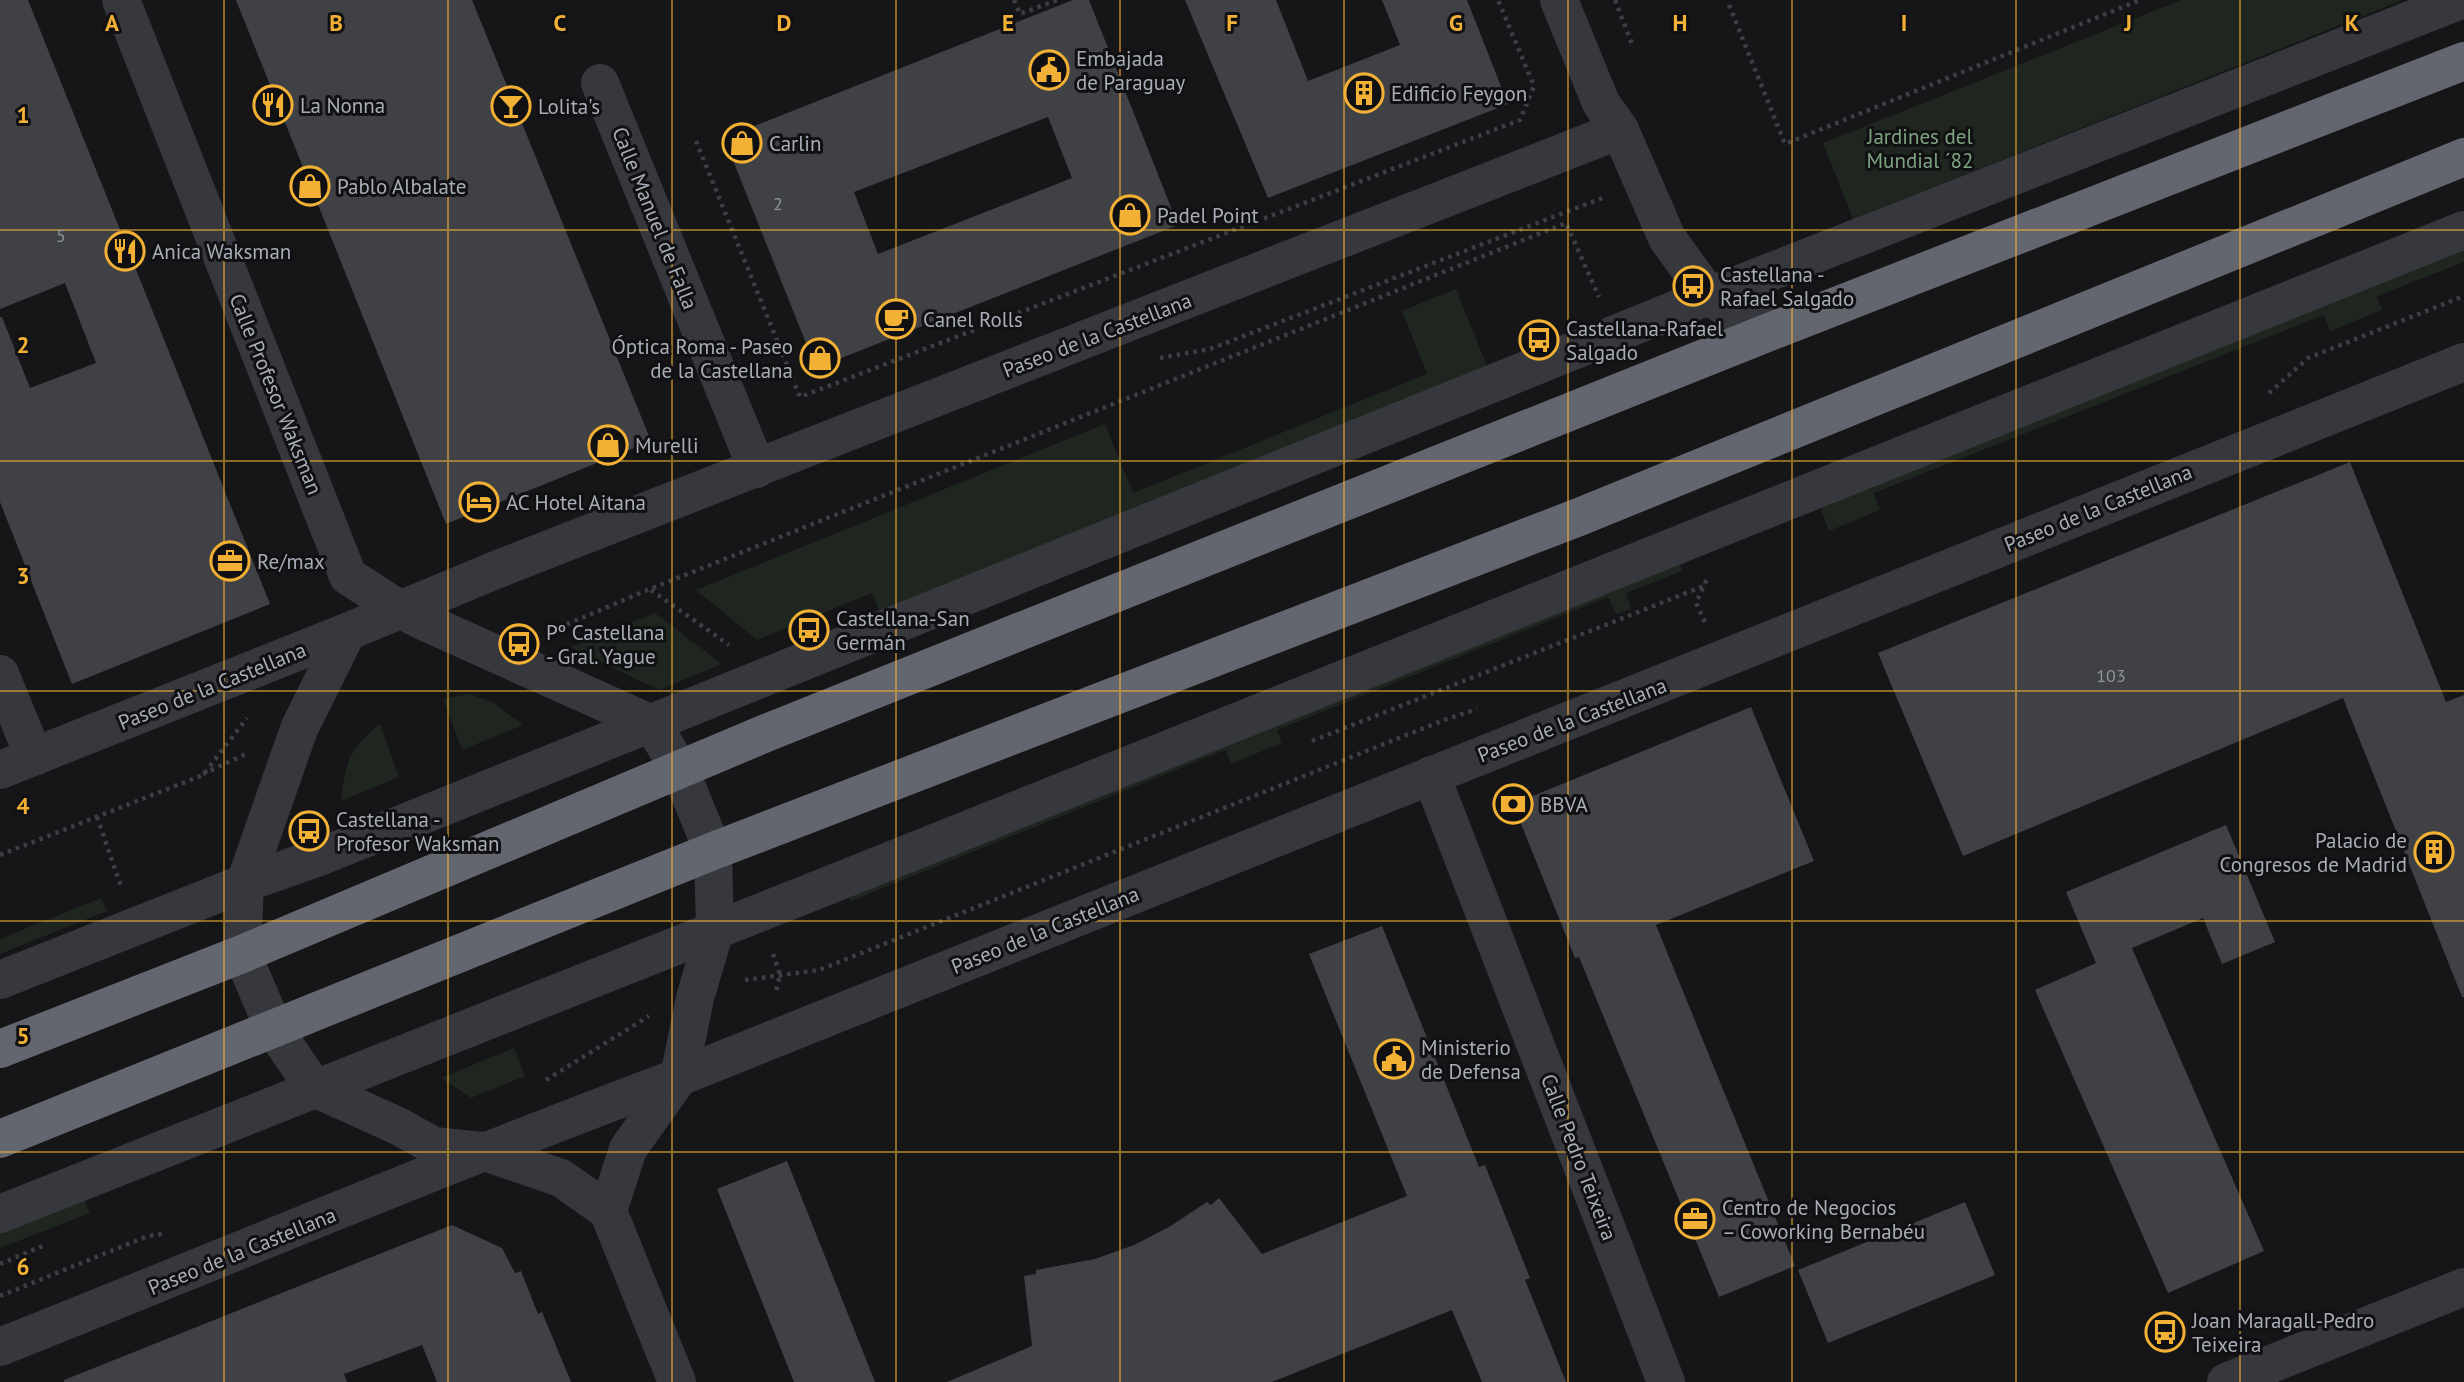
<svg xmlns="http://www.w3.org/2000/svg" width="2464" height="1382" font-family="'PT Sans',sans-serif">
  <style>
    .green { fill: #1e261f }
    .building { fill: #404145; fill-rule: evenodd }
    .lines { fill: none; stroke-linecap: round; stroke-linejoin: round }
    .path { stroke: #3d3f44; stroke-width: 4.5; stroke-dasharray: 3.5 5; stroke-linecap: butt }
    .minor { stroke: #37383d; stroke-width: 38 }
    .highway { stroke: #63666e; stroke-width: 38 }
    .grid { fill: none; stroke: #f2b134; stroke-width: 2; stroke-opacity: 0.55 }
    .labels { text-anchor: middle; dominant-baseline: central; stroke-width: 6; stroke-linejoin: round; paint-order: stroke }
    .number-label { font-size: 18px; fill: #8e929b }
    .poi-label { font-size: 21px; fill: #a8adb8; stroke: #111113; text-anchor: start }
    .park-label { font-size: 21px; fill: #7fa381; stroke: #111113 }
    .street-label { font-size: 21px; fill: #a8adb8; stroke: #111113 }
    .grid-label { font-size: 23px; text-anchor: middle; font-weight: bold; fill: #f2b134; stroke: #111113; stroke-width: 6; stroke-linejoin: round; paint-order: stroke }
  </style>
  <rect width="100%" height="100%" fill="#161618"/>
  <!-- green -->
  <g class="green">
    <polygon points="2181,0 2403,0 1853,219 1823,143"/>
    <polygon points="2464,249 2464,262 2377,296 2382,310 2330,331 2324,315 1874,493 1880,510 1829,531 1819,504"/>
    <polygon points="1456,289 1487,366 880,613 872,593 757,640 696,590 1105,424 1133,493 1427,374 1402,311"/>
    <polygon points="1679,561 1682,571 1626,593 1631,609 1616,614 1608,597 1277,730 1282,743 1231,764 1225,750 851,901 848,895"/>
    <polygon points="655,613 722,664 659,690 570,647"/>
    <polygon points="469,694 492,702 523,725 462,750 443,699"/>
    <path d="M380,724L399,777L341,801C347,760 347,751 380,724Z"/>
    <polygon points="101,898 107,911 0,954 0,939"/>
    <polygon points="514,1048 525,1076 471,1098 441,1078"/>
    <polygon points="84,1200 90,1213 0,1248 0,1233"/>
  </g>
  <!-- building -->
  <g class="building">
    <polygon points="0,0 28,0 270,604 72,684 0,502 0,317 2,317 30,388 96,363 65,283 0,309"/>
    <polygon points="236,0 472,0 651,441 446,524"/>
    <path d="M1073,0H1089L1178,225L816,368L724,138ZM1048,117L1072,178L878,254L854,192Z"/>
    <polygon points="1185,0 1276,0 1308,81 1400,45 1382,0 1467,0 1508,104 1268,198"/>
    <polygon points="2350,462 2446,702 2464,695 2464,997 2462,997 2343,698 1963,856 1878,653"/>
    <polygon points="1751,707 1814,861 1656,925 1795,1266 1719,1297 1579,957 1575,958 1513,804"/>
    <polygon points="2226,825 2275,942 2222,964 2203,918 2132,948 2264,1251 2168,1293 2035,990 2096,963 2066,892"/>
    <polygon points="1382,926 1479,1167 1485,1165 1530,1278 1525,1280 1566,1382 1482,1382 1452,1310 1272,1382 947,1382 1032,1346 1024,1276 1036,1274 1036,1270 1095,1259 1134,1245 1169,1227 1207,1202 1211,1205 1219,1198 1262,1254 1407,1196 1309,954"/>
    <polygon points="787,1161 875,1382 794,1382 717,1189"/>
    <polygon points="1965,1202 1995,1275 1828,1343 1798,1270"/>
    <polygon points="452,1225 502,1248 515,1273 521,1271 538,1314 542,1312 571,1382 437,1382 422,1345 344,1374 347,1382 64,1382 64,1380"/>
  </g>
  <g class="lines">
    <!-- path -->
    <g class="path">
      <polyline points="1014,0 1020,14 1057,0"/>
      <polyline points="1615,0 1632,44"/>
      <polyline points="1729,5 1785,144 2140,0"/>
      <polyline points="696,141 800,397 1520,120 1534,86 1498,0"/>
      <polyline points="1160,358 1210,349 1605,197"/>
      <polyline points="2269,393 2308,358 2464,296"/>
      <polyline points="651,590 729,645"/>
      <polyline points="1705,622 1696,603 1707,579"/>
      <polyline points="551,631 650,589 1566,223 1599,297"/>
      <polyline points="1312,741 1704,586"/>
      <polyline points="203,774 246,754"/>
      <polyline points="97,817 122,889"/>
      <polyline points="0,855 203,775 247,718"/>
      <polyline points="773,954 780,975 775,995"/>
      <polyline points="745,980 819,970 1444,720 1477,709"/>
      <polyline points="546,1080 649,1016"/>
      <polyline points="0,1264 45,1245"/>
      <polyline points="0,1296 148,1236 162,1234"/>
    </g>
    <!-- minor -->
    <g class="minor">
      <polyline points="121,0 348,576 399,609 427,623 652,724 679,768 713,851 715,930 695,998 679,1077 628,1149 608,1211"/>
      <polyline points="1559,0 1601,103 1620,130 1667,238 1709,296 1736,314 1777,329"/>
      <polyline points="600,83 757,469"/>
      <polyline points="347,632 299,729 245,883 242,954 274,1029 314,1088 398,1126 434,1146 482,1151 561,1178 608,1211 677,1382"/>
      <polyline points="0,674 34,757"/>
      <polyline points="0,770 347,632 498,569 1620,130"/>
      <polyline points="1431,775 1666,1382"/>
      <polyline points="0,980 245,883 322,856 1709,296 2461,0"/>
      <polyline points="0,1214 827,886 2464,230"/>
      <path d="M0,1347C226,1257 451,1162 679,1077L2464,362"/>
      <polyline points="2226,1382 2464,1287"/>
    </g>
    <!-- highway -->
    <g class="highway">
      <polyline points="0,1049 242,954 766,733 1777,329 2464,61"/>
      <polyline points="0,1139 713,851 1579,517 2464,157"/>
    </g>
  </g>
  <!-- grid -->
  <path class="grid" d="M224,0V1382M448,0V1382M672,0V1382M896,0V1382M1120,0V1382M1344,0V1382M1568,0V1382M1792,0V1382M2016,0V1382M2240,0V1382M0,230H2464M0,461H2464M0,691H2464M0,921H2464M0,1152H2464"/>
  <!-- icons -->
  <defs>
    <g id="civic-ring" transform="scale(2.0125)"><circle r="9.5" fill="#111113" stroke="#f2b134" stroke-width="1.5"/><path d="M-.6-6.5H3V-4.5H.6V-3L4-1V1h2V6H-6V1h2V-1L-.6-3ZM-1.2 2.5V6h2.4V2.5Z" fill="#f2b134"/></g>
    <g id="building-ring" transform="scale(2.0125)"><circle r="9.5" fill="#111113" stroke="#f2b134" stroke-width="1.5"/><path d="M-4-6H4V6H1V3H-1V6H-4ZM-2.5-4.3h1.7v1.8h-1.7ZM.8-4.3h1.7v1.8H.8ZM-2.5-1h1.7V.8h-1.7ZM.8-1h1.7V.8H.8Z" fill="#f2b134"/></g>
    <g id="restaurant-ring" transform="scale(2.0125)"><circle r="9.5" fill="#111113" stroke="#f2b134" stroke-width="1.5"/><path d="M-5-6h1v4h1v-4h1v4h1v-4h1v5L-1.5 .5V6h-2V.5L-5-1ZM5-6V6H3V1.5H1.5Q1.5-4 5-6Z" fill="#f2b134"/></g>
    <g id="bar-ring" transform="scale(2.0125)"><circle r="9.5" fill="#111113" stroke="#f2b134" stroke-width="1.5"/><path d="M-6-5H6L.8 .8V4.5H3.5V6h-7V4.5H-.8V.8Z" fill="#f2b134"/></g>
    <g id="shop-ring" transform="scale(2.0125)"><circle r="9.5" fill="#111113" stroke="#f2b134" stroke-width="1.5"/><path d="M-5-2.5h2.3a2.7 3.5 0 0 1 5.4 0H5L5.5 6h-11ZM-1.5-2.5h3a1.5 2.3 0 0 0-3 0Z" fill="#f2b134"/></g>
    <g id="bus-ring" transform="scale(2.0125)"><circle r="9.5" fill="#111113" stroke="#f2b134" stroke-width="1.5"/><path d="M-5-6H5V4H4V6H2V4H-2V6H-4V4H-5ZM-3.5-4V0h7V-4ZM-3.5 1.2v1.5H-2V1.2ZM2 1.2v1.5H3.5V1.2Z" fill="#f2b134"/></g>
    <g id="cafe-ring" transform="scale(2.0125)"><circle r="9.5" fill="#111113" stroke="#f2b134" stroke-width="1.5"/><path d="M-5.5-4.5H6V0H3Q3 3.5 0 3.5H-2.5Q-5.5 3.5-5.5 0ZM3-3.2v2h1.7v-2ZM-6 4.5H4V6H-6Z" fill="#f2b134"/></g>
    <g id="hotel-ring" transform="scale(2.0125)"><circle r="9.5" fill="#111113" stroke="#f2b134" stroke-width="1.5"/><path d="M-6-4.5h1.5V1H6V5H4.5V3h-9V5H-6ZM-4 0a1.8 1.8 0 1 1 3.6 0ZM.5 0V-2.5h3Q6-2.5 6 0Z" fill="#f2b134"/></g>
    <g id="office-ring" transform="scale(2.0125)"><circle r="9.5" fill="#111113" stroke="#f2b134" stroke-width="1.5"/><path d="M-6-3h4V-5.5h4V-3h4V5H-6ZM-1-4.5V-3h2v-1.5ZM-6 0V1H6V0Z" fill="#f2b134"/></g>
    <g id="bank-ring" transform="scale(2.0125)"><circle r="9.5" fill="#111113" stroke="#f2b134" stroke-width="1.5"/><path d="M-6-4H6V4H-6ZM0-2.3a2.3 2.3 0 1 0 0 4.6a2.3 2.3 0 1 0 0-4.6Z" fill="#f2b134"/></g>
  </defs>
  <g fill-rule="evenodd">
    <use href="#civic-ring" x="1049" y="70"/>
    <use href="#building-ring" x="1364" y="93"/>
    <use href="#restaurant-ring" x="273" y="105"/>
    <use href="#bar-ring" x="511" y="106"/>
    <use href="#shop-ring" x="742" y="143"/>
    <use href="#shop-ring" x="310" y="186"/>
    <use href="#shop-ring" x="1130" y="215"/>
    <use href="#restaurant-ring" x="125" y="251"/>
    <use href="#bus-ring" x="1693" y="286"/>
    <use href="#cafe-ring" x="896" y="319"/>
    <use href="#bus-ring" x="1539" y="340"/>
    <use href="#shop-ring" x="820" y="358"/>
    <use href="#shop-ring" x="608" y="445"/>
    <use href="#hotel-ring" x="479" y="502"/>
    <use href="#office-ring" x="230" y="561"/>
    <use href="#bus-ring" x="809" y="630"/>
    <use href="#bus-ring" x="519" y="644"/>
    <use href="#bank-ring" x="1513" y="804"/>
    <use href="#bus-ring" x="309" y="831"/>
    <use href="#building-ring" x="2434" y="852"/>
    <use href="#civic-ring" x="1394" y="1059"/>
    <use href="#office-ring" x="1695" y="1219"/>
    <use href="#bus-ring" x="2165" y="1332"/>
  </g>
  <g class="labels">
    <!-- number labels -->
    <g class="number-label">
      <text x="778" y="203">2</text>
      <text x="61" y="235">5</text>
      <text x="2111" y="675">103</text>
    </g>
    <!-- poi labels -->
    <g class="poi-label">
      <text x="1076" y="58">Embajada<tspan x="1076" dy="24">de Paraguay</tspan></text>
      <text x="1391" y="93">Edificio Feygon</text>
      <text x="300" y="105">La Nonna</text>
      <text x="538" y="106">Lolita's</text>
      <text x="769" y="143">Carlin</text>
      <text x="337" y="186">Pablo Albalate</text>
      <text x="1157" y="215">Padel Point</text>
      <text x="152" y="251">Anica Waksman</text>
      <text x="1720" y="274">Castellana -<tspan x="1720" dy="24">Rafael Salgado</tspan></text>
      <text x="923" y="319">Canel Rolls</text>
      <text x="1566" y="328">Castellana-Rafael<tspan x="1566" dy="24">Salgado</tspan></text>
      <text x="793" y="346" text-anchor="end">Óptica Roma - Paseo<tspan x="793" dy="24">de la Castellana</tspan></text>
      <text x="635" y="445">Murelli</text>
      <text x="506" y="502">AC Hotel Aitana</text>
      <text x="257" y="561">Re/max</text>
      <text x="836" y="618">Castellana-San<tspan x="836" dy="24">Germán</tspan></text>
      <text x="546" y="632">Pº Castellana<tspan x="546" dy="24">- Gral. Yague</tspan></text>
      <text x="1540" y="804">BBVA</text>
      <text x="336" y="819">Castellana -<tspan x="336" dy="24">Profesor Waksman</tspan></text>
      <text x="2407" y="840" text-anchor="end">Palacio de<tspan x="2407" dy="24">Congresos de Madrid</tspan></text>
      <text x="1421" y="1047">Ministerio<tspan x="1421" dy="24">de Defensa</tspan></text>
      <text x="1722" y="1207">Centro de Negocios<tspan x="1722" dy="24">– Coworking Bernabéu</tspan></text>
      <text x="2192" y="1320">Joan Maragall-Pedro<tspan x="2192" dy="24">Teixeira</tspan></text>
    </g>
    <!-- park labels -->
    <g class="park-label">
      <text x="1920" y="136">Jardines del<tspan x="1920" dy="24">Mundial ´82</tspan></text>
    </g>
    <!-- street labels -->
    <g class="street-label">
      <text transform="translate(655 218) rotate(68)">Calle Manuel de Falla</text>
      <text transform="translate(1097 335) rotate(-21)">Paseo de la Castellana</text>
      <text transform="translate(276 394) rotate(68)">Calle Profesor Waksman</text>
      <text transform="translate(2098 508) rotate(-22)">Paseo de la Castellana</text>
      <text transform="translate(212 686) rotate(-22)">Paseo de la Castellana</text>
      <text transform="translate(1572 720) rotate(-21)">Paseo de la Castellana</text>
      <text transform="translate(1045 930) rotate(-22)">Paseo de la Castellana</text>
      <text transform="translate(1579 1157) rotate(69)">Calle Pedro Teixeira</text>
      <text transform="translate(242 1251) rotate(-22)">Paseo de la Castellana</text>
    </g>
  </g>
  <g class="grid-label">
    <text x="112" y="31">A</text>
    <text x="336" y="31">B</text>
    <text x="560" y="31">C</text>
    <text x="784" y="31">D</text>
    <text x="1008" y="31">E</text>
    <text x="1232" y="31">F</text>
    <text x="1456" y="31">G</text>
    <text x="1680" y="31">H</text>
    <text x="1904" y="31">I</text>
    <text x="2128" y="31">J</text>
    <text x="2352" y="31">K</text>
    <text x="23" y="123">1</text>
    <text x="23" y="353">2</text>
    <text x="23" y="584">3</text>
    <text x="23" y="814">4</text>
    <text x="23" y="1044">5</text>
    <text x="23" y="1275">6</text>
  </g>
</svg>
